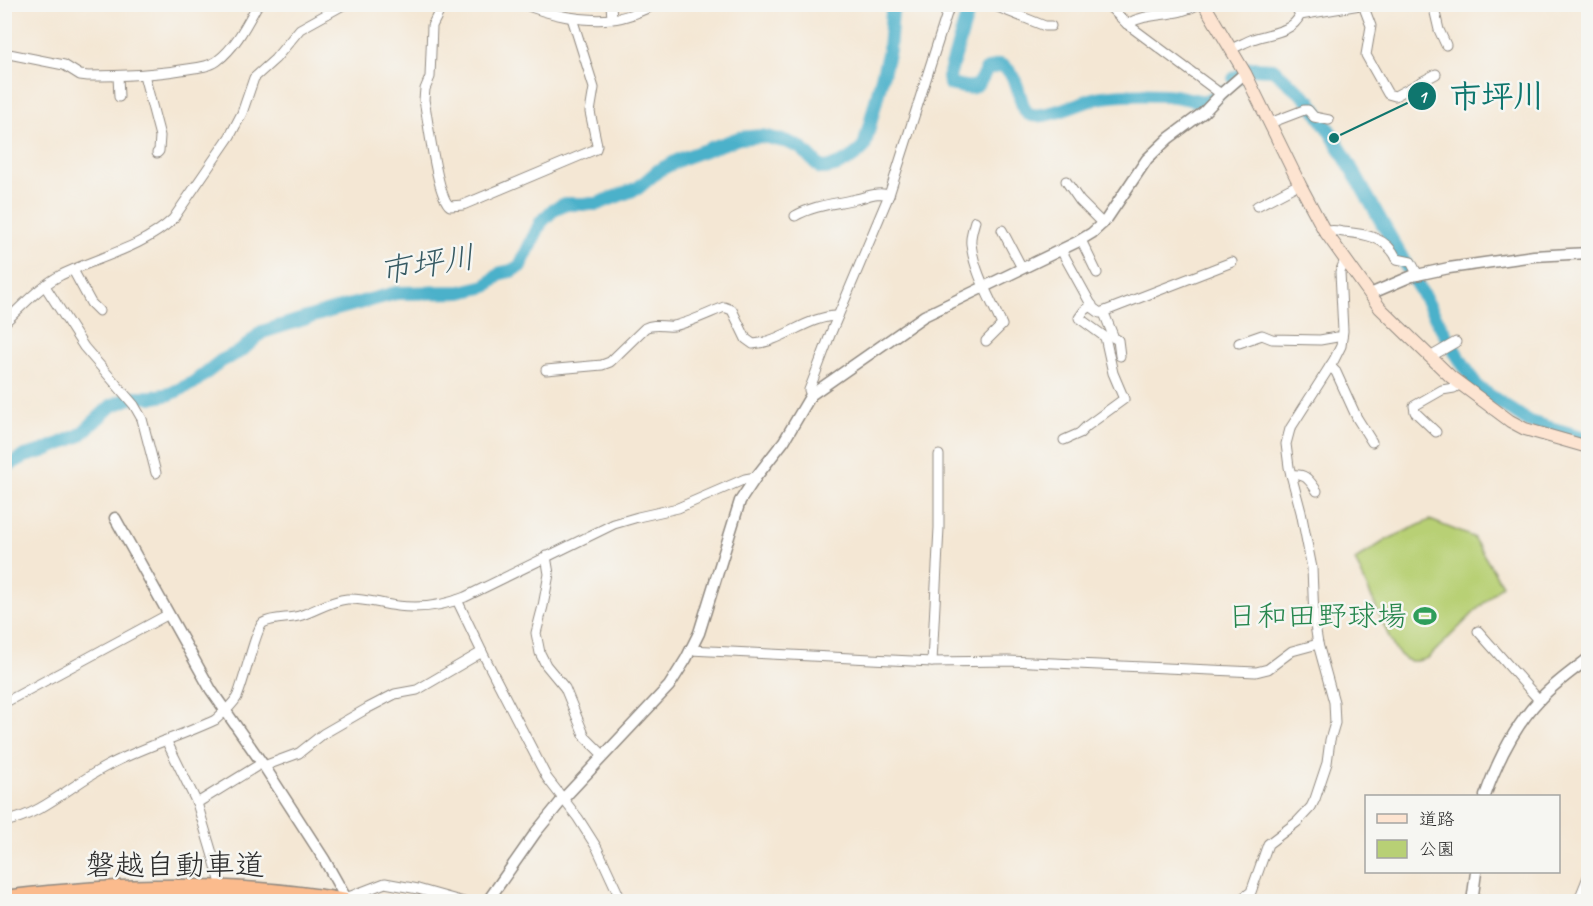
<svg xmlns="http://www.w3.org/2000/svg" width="1593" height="906" font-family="Caveat,'Klee One',sans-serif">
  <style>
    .green { fill: #b8d075; stroke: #727e50; stroke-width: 1.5 }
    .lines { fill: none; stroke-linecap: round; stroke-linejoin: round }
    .river { stroke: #4bb1ca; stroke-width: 14 }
    .minor-casing { stroke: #908980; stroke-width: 11 }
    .tertiary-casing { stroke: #908980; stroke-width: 13 }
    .secondary-casing { stroke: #908980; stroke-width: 14 }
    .motorway-casing { stroke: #908980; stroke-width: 19 }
    .minor { stroke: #fff; stroke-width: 9 }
    .tertiary { stroke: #fff; stroke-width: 10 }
    .secondary { stroke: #fde4d1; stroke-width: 12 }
    .motorway { stroke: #fbbb8d; stroke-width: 16 }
    .labels { text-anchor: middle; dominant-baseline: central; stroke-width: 5; stroke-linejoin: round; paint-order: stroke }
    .leisure-label { font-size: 30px; fill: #27864d; stroke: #f6f6f2; text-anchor: end }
    .street-label { font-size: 30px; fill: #2b2b2b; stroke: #f6f6f2 }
    .water-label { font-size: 32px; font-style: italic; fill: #365a63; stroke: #f6f6f2 }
    .leader { fill: none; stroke: #0f766e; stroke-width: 2 }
    .callout-dot { fill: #0f766e; stroke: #f6f6f2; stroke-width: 2 }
    .mark-label { font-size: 18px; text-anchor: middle; font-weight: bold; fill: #fff }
    .callout-label { font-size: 32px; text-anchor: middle; font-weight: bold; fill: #0f766e; stroke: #f6f6f2; stroke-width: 5; stroke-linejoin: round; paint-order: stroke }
  </style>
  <rect width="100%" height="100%" fill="#f6f6f2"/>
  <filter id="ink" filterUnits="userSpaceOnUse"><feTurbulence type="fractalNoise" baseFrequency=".0167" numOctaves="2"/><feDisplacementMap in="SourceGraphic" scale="12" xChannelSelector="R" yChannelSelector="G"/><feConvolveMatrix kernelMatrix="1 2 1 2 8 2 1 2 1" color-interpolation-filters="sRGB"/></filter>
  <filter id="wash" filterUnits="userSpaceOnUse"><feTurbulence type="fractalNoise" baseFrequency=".008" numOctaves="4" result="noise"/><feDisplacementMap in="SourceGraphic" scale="24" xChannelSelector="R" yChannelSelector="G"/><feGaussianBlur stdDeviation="1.35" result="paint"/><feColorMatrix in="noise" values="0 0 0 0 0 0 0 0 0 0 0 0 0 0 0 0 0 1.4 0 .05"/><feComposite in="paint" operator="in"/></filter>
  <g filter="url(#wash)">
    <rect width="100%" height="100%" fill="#f4e7d4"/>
    <!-- green -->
    <path class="green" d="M1430,520L1473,537L1502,585L1428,658C1411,664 1405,662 1394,648L1355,560L1386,540Z"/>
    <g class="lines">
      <!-- river -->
      <g class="river">
        <path d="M968,4V12L949,76L950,84C971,88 976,93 986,70L1000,65C1021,72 1018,109 1029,114C1043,121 1081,102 1097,98C1118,94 1145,94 1166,95C1180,96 1194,101 1208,102L1220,92"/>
        <polyline points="1234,79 1251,68 1273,69 1310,101 1334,138 1453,348 1477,387 1529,422 1588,439"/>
        <path d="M4,467L25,456L43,451L80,435L111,406L132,397H154L170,394L193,383L221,361L241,351L262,332L329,311L396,293L461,292L486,286L501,273L511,271L520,266L541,222L554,209L565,204H597L638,188L659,170L683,158L739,138L762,136L788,142L801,148L821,168C838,168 852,159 864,147L889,50L892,12L896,7L902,4"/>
      </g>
    </g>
  </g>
  <g filter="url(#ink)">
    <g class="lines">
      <!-- minor casing -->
      <g class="minor-casing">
        <g id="minor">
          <path d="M443,4L432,26L430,77L425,89L424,100C428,119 437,198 450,206L463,205L596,149L597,145L590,112L594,88L572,18"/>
          <path d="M523,4C550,15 583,22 612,19C627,18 643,10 657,4"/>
          <polyline points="611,4 612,19"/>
          <polyline points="990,4 1045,26 1051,26"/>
          <polyline points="1107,4 1127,24 1221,94"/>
          <polyline points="1433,4 1439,30 1446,45"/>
          <polyline points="1363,5 1371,26 1366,55 1388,94 1395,96 1436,74"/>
          <polyline points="1300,15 1366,4"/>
          <path d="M1127,24C1150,11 1175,18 1199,4"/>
          <path d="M1231,49C1238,46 1246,42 1253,39C1269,33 1292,33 1300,15L1293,4"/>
          <path d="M4,53L64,65L80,75L88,76C119,76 150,75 181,70C193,68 207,68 217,61C235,48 247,24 258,4"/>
          <polyline points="144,75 160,136 159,151 157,153"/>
          <polyline points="118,76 119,97"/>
          <polyline points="1270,123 1304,110 1308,110 1314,117 1329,120"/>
          <polyline points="1066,181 1080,201 1103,224"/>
          <polyline points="1257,206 1299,184"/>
          <path d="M795,216C814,205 835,204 856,199C867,197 877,191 889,195"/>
          <path d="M975,221C973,228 970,237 971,244C974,272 991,300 1002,325L986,341"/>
          <polyline points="1002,230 1022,268"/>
          <path d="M1325,232C1332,229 1337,231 1344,232C1365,234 1387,237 1397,259L1411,262L1418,275"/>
          <polyline points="1081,240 1097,273"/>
          <polyline points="1061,250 1093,308 1100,313 1232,262"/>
          <polyline points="73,270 91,303 99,311"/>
          <polyline points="45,286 84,347 134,405 142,419 156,473"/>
          <polyline points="1104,313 1114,338 1118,340 1120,356"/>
          <path d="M4,323C22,306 40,286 61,275C98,257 142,248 173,219L230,136L242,113L254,78L275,59L300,29L345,4"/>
          <polyline points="1239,343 1262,335 1272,339 1320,340 1337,337 1342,337"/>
          <polyline points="1430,357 1456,342"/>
          <polyline points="1330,366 1336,372 1357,418 1372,442"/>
          <path d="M546,370L602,365L610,362L645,328C654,323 664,327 674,326C691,322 707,314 724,307L732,310L746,339L753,344C782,342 810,315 838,316"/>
          <polyline points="811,395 809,390 813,380 830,335 889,195 950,4"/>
          <polyline points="1436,432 1415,412 1414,406 1442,390 1454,388 1460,384"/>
          <polyline points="1064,440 1080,433 1087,426 1124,399 1113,373 1105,337 1079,318 1084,311 1092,305"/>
          <path d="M1291,475C1306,473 1309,480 1317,491"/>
          <polyline points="546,556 549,574 543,606 536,633 540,653 546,665 565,688 585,737 603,755"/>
          <polyline points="457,600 482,652 547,778 578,818 597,848 622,902"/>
          <polyline points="1478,631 1539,700"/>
          <polyline points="690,650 932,662 1008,661 1256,672 1268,669 1292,651 1318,644"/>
          <polyline points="932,662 939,528 939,455"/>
          <polyline points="4,703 167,615"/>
          <polyline points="166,740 197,803 220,880"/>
          <polyline points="264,766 299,753 323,734 368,708 395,694 417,690 482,652"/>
          <polyline points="197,803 262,763"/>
          <path d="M4,822C43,814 71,785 105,767C140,748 179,737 215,720C223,713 232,706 237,697C243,685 256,628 263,623C273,617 288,619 299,616C316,611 329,601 347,599C364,598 380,604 397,606C421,609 443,606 465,597L614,524L638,517L678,508L745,479L756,477"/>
          <polyline points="346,898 385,883 418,889 464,902"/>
          <polyline points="1237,902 1251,892 1268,844 1297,822 1311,807 1315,799 1327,763 1330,740 1335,723 1334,702 1318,644 1314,619 1312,568 1301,512 1289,467 1286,444 1290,429 1334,360 1341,346 1343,331 1340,272 1345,260"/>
          <polyline points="1578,902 1588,877"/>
        </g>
      </g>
      <!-- tertiary casing -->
      <g class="tertiary-casing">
        <g id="tertiary">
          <polyline points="1370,294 1412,276 1449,268 1534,256 1588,253"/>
          <polyline points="115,518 211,690 264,766 324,859 348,902"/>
          <path d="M1485,796C1497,762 1516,724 1541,698C1555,683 1572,671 1588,659"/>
          <polyline points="487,902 536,832 563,799 669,686 686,659 699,633 740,501 756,477 784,441 811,395 924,316 1077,242 1092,233 1106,220 1147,159 1169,138 1204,112 1221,94 1245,73"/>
          <polyline points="1472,902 1476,872"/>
        </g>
      </g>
      <!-- secondary casing -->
      <g class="secondary-casing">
        <polyline id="secondary" points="1204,4 1245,73 1300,185 1324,230 1380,308 1451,377 1510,421 1525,429 1588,447"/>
      </g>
      <!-- motorway casing -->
      <g class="motorway-casing">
        <g id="motorway">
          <path d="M4,899C117,885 234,882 346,902"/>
          <polyline points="121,900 225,902"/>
        </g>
      </g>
      <!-- minor -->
      <use href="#minor" class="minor"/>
      <!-- tertiary -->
      <use href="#tertiary" class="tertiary"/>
      <!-- secondary -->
      <use href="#secondary" class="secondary"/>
      <!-- motorway -->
      <use href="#motorway" class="motorway"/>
    </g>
  </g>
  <!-- icons -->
  <defs>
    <g id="stadium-bare" transform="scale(1.8)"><path d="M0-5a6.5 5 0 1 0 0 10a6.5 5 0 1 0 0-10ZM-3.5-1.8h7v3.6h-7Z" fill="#2e9e5b" stroke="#f6f6f2" stroke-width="2.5" paint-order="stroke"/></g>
  </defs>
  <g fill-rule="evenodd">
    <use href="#stadium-bare" x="1425" y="616"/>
  </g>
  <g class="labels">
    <!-- leisure labels -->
    <g class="leisure-label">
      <text x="1407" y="616">日和田野球場</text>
    </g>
    <!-- street labels -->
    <g class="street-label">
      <text x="175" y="865">磐越自動車道</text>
    </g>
    <!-- water labels -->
    <g class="water-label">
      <text transform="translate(427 264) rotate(-9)">市坪川</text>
    </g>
  </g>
  <!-- callouts -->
  <path class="leader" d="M1334 138L1422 96"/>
  <g class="callout-dot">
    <circle cx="1334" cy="138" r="6"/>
    <circle cx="1422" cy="96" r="15"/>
  </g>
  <g class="mark-label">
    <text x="1422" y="103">1</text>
  </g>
  <g class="callout-label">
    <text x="1497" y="107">市坪川</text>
  </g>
  <!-- margin -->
  <rect width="1593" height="906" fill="none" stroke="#f6f6f2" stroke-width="24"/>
  <!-- legend -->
  <rect x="1365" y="795" width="195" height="78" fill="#f6f6f2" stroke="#a5a5a2" stroke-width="1.5"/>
  <rect x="1377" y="814" width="30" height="9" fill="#fde4d1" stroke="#a5a5a2" stroke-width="1.5"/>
  <text x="1419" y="825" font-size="18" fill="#2b2b2b">道路</text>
  <rect x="1377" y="840" width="30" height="18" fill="#b8d075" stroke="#a5a5a2" stroke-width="1.5"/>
  <text x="1419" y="855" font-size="18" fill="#2b2b2b">公園</text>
</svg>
